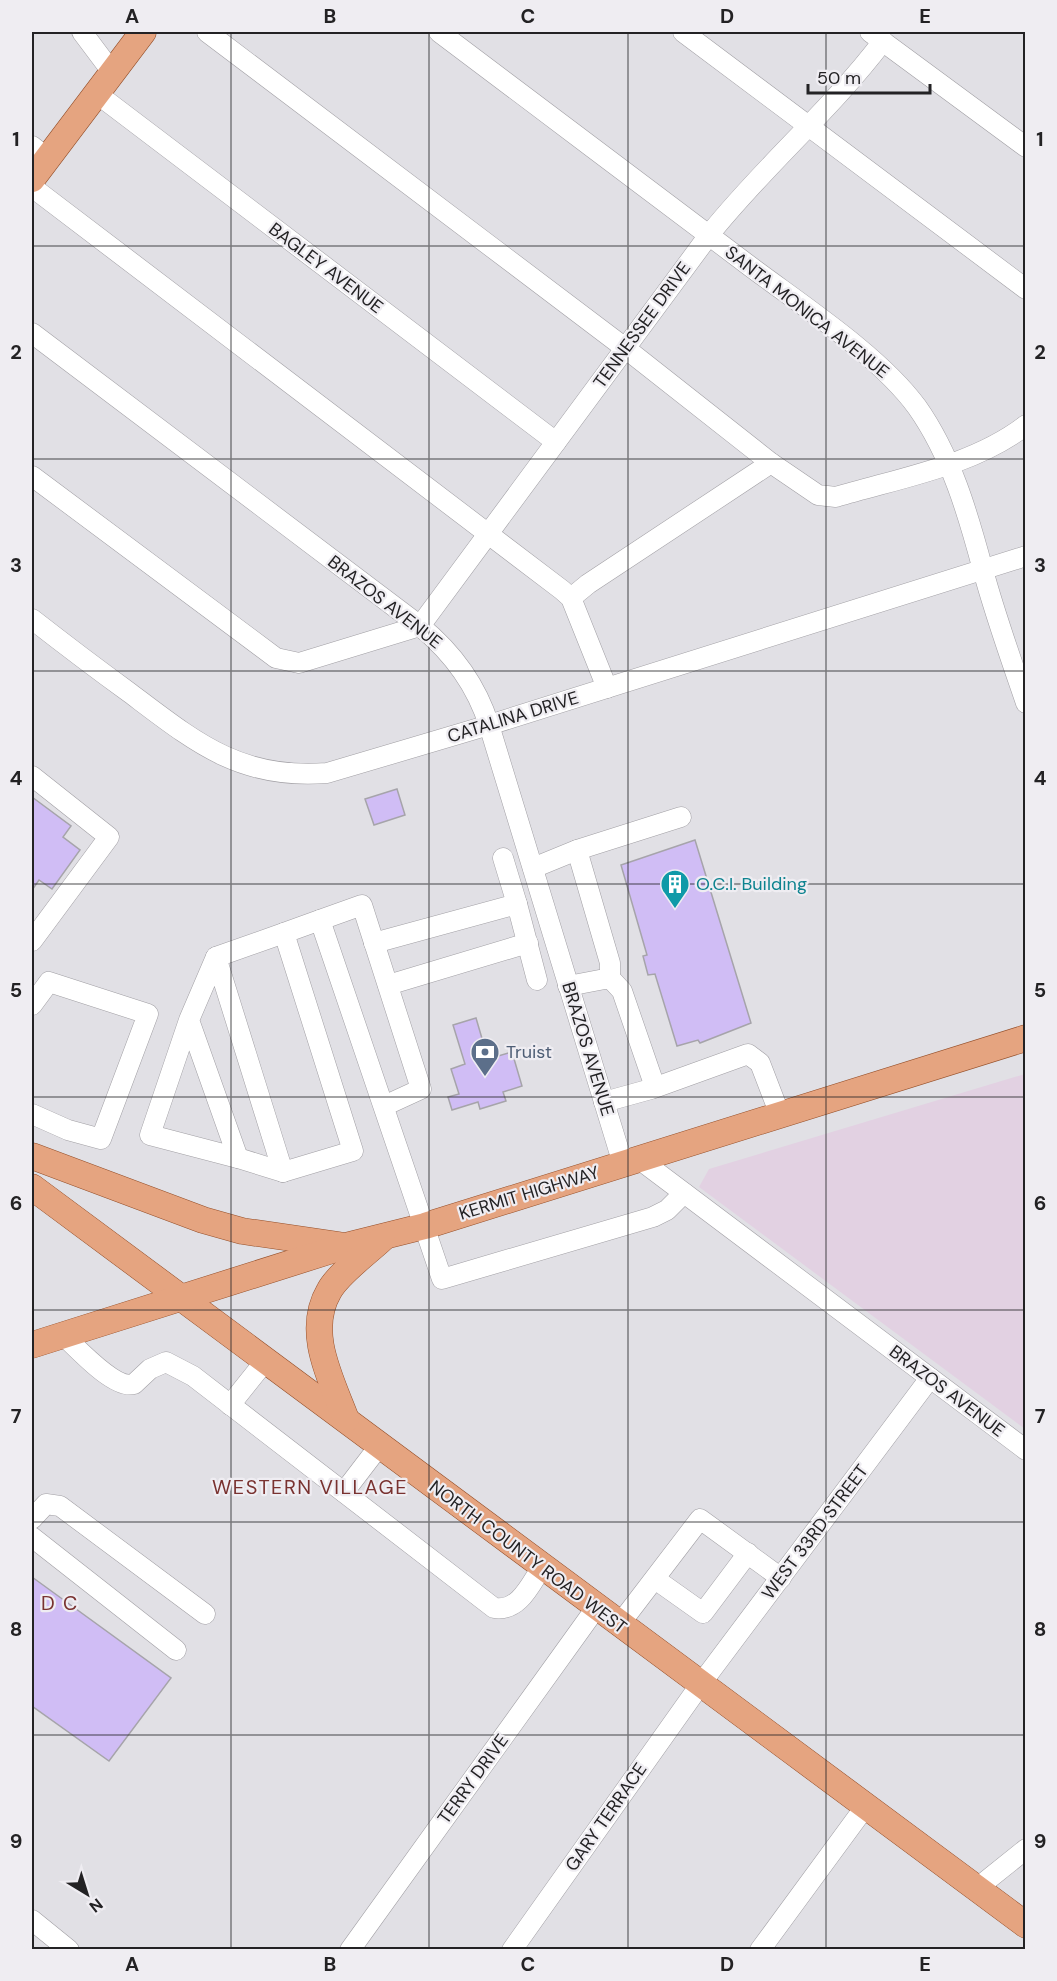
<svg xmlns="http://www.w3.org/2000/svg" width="1057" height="1981" font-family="'DM Sans',sans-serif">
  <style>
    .industrial { fill: #e2d1e2 }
    .building { fill: #d0bdf5; stroke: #a6a4aa; stroke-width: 1.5 }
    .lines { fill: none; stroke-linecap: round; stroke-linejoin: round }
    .minor-casing { stroke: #a19fa4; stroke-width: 21 }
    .major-casing { stroke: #954f29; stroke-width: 27 }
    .minor { stroke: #fff; stroke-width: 20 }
    .major { stroke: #e5a480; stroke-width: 26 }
    .grid { fill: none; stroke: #232224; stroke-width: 1.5; stroke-opacity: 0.55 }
    .labels { text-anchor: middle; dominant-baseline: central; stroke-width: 4.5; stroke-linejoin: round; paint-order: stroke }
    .street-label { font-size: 18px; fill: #232224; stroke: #efedf2 }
    .culture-label { font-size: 18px; fill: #0d838f; stroke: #efedf2; text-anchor: start }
    .service-label { font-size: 18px; fill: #4e5e75; stroke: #efedf2; text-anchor: start }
    .neighbourhood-label { font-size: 20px; letter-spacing: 1.5px; fill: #793230; stroke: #efedf2 }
    .neatline { fill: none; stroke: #232224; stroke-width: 2 }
    .grid-label { font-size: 20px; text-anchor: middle; font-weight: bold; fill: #232224 }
  </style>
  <rect width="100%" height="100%" fill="#e1e0e5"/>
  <!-- industrial -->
  <polygon class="industrial" points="1025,1074 1026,1074 1025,1429 699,1187 709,1169"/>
  <!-- building -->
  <g class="building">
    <polygon points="397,789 405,815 374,825 365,799"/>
    <polygon points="32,797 71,826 63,837 80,850 52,889 39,880 32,890"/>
    <polygon points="695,840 751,1023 700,1043 698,1040 677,1046 655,974 648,975 643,956 647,955 621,865"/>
    <polygon points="476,1018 488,1059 512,1052 522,1086 503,1092 506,1101 480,1109 478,1102 452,1110 448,1097 459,1094 451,1069 465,1064 453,1025"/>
    <polygon points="32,1577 171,1678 109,1761 32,1706"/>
  </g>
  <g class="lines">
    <!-- minor casing -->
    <g class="minor-casing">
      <g id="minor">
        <polyline points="82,32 112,72"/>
        <path d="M207,32L625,348L771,463L818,495L836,497C899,478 973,466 1026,425"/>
        <path d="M439,32C542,109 644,187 747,264C800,304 879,355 917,407C951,455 968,514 983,570C995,615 1011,659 1026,703"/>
        <polyline points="683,32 1026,289"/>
        <polyline points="870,32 1026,147"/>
        <polyline points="96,93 556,442"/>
        <polyline points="32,146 47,158"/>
        <polyline points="32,187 562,590 571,598 607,688"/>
        <path d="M32,333L420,626C453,653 476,684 489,725L623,1164"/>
        <path d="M32,476L276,658L299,663L420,626L709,235C763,167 830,111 883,41"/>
        <polyline points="571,598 588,584 771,463"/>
        <path d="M32,619C64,644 97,669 130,693C195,742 240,780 327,773L489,725L1026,556"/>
        <polyline points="32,776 109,837 32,941"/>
        <polyline points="577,850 610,963 610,978"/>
        <polyline points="503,858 517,904"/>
        <polyline points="533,868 577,850 681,817"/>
        <polyline points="320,920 362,905 421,1089 384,1106"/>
        <polyline points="374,943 517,904 537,980"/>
        <polyline points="216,957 284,933"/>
        <polyline points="388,985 528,943"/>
        <polyline points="568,986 610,978 622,991 655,1087"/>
        <polyline points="32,1005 49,982 148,1014 101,1139 68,1130 32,1114"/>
        <polyline points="189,1020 150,1135 238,1158 189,1020 216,957 283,1172 353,1151 284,933 320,920 442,1279 653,1217 667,1210 684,1193"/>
        <polyline points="604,1102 651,1089 748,1054 760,1063 780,1115"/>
        <polyline points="238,1158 283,1172"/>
        <polyline points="639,1159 1026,1450"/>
        <path d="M63,1335C78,1349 115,1390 134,1384L150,1369L166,1362L193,1376L494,1608C519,1612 530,1585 542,1567"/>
        <polyline points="230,1405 266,1360"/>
        <polyline points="344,1492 380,1445"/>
        <polyline points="32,1519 46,1504 60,1506 205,1614"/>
        <polyline points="32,1537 176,1650"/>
        <polyline points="655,1579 703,1613 748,1553"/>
        <polyline points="619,1625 700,1519 781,1578"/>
        <polyline points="976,1889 1026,1849"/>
        <polyline points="32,1920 69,1950"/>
        <polyline points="350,1950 596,1608"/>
        <polyline points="512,1950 700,1685 930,1378"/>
        <polyline points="760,1950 865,1807"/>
      </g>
    </g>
    <!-- major casing -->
    <g class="major-casing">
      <g id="major">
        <polyline points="32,179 143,32"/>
        <polyline points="32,1156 203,1220 242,1231 339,1245"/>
        <polyline points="32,1187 1026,1925"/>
        <polyline points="32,1345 345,1246 425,1226 1026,1038"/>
        <path d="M346,1419C331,1379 305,1332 329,1291C338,1274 367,1253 382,1239"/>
      </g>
    </g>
    <!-- minor -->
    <use href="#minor" class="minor"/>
    <!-- major -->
    <use href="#major" class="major"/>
  </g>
  <!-- grid -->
  <path class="grid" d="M231,32V1950M429,32V1950M628,32V1950M826,32V1950M32,246H1026M32,459H1026M32,671H1026M32,884H1026M32,1097H1026M32,1310H1026M32,1522H1026M32,1735H1026"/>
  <!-- icons -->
  <defs>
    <g id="building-pin" transform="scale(1.5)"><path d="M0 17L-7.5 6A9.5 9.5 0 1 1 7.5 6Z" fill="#0f9aa8" stroke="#efedf2"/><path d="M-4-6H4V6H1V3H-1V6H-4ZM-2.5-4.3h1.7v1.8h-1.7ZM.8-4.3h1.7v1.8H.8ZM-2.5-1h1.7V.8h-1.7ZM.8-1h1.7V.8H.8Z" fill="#fff"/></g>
    <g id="bank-pin" transform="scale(1.5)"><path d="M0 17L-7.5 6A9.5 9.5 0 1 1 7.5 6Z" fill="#5c6f8a" stroke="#efedf2"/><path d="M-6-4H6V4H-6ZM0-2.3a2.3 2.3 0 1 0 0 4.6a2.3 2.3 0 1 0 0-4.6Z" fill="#fff"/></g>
  </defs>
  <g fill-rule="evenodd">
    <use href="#building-pin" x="675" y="884"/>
    <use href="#bank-pin" x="485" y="1052"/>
  </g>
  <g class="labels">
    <!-- street labels -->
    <g class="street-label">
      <text transform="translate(326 268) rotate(37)">BAGLEY AVENUE</text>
      <text transform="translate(807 312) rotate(38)">SANTA MONICA AVENUE</text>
      <text transform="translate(642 325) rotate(-54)">TENNESSEE DRIVE</text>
      <text transform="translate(385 602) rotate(38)">BRAZOS AVENUE</text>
      <text transform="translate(513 717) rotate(-17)">CATALINA DRIVE</text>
      <text transform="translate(588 1049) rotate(73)">BRAZOS AVENUE</text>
      <text transform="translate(529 1193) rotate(-17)">KERMIT HIGHWAY</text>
      <text transform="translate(947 1391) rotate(37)">BRAZOS AVENUE</text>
      <text transform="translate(815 1532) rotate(-53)">WEST 33RD STREET</text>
      <text transform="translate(528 1557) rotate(37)">NORTH COUNTY ROAD WEST</text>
      <text transform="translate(473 1779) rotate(-54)">TERRY DRIVE</text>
      <text transform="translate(606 1817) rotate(-55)">GARY TERRACE</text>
    </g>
    <!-- culture labels -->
    <g class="culture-label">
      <text x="696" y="884">O.C.I. Building</text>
    </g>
    <!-- service labels -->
    <g class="service-label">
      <text x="506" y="1052">Truist</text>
    </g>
    <!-- neighbourhood labels -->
    <g class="neighbourhood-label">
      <text x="310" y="1487">WESTERN VILLAGE</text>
      <text x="60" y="1603">D C</text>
    </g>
  </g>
  <!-- border -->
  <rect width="1057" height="1981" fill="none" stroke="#efedf2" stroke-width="66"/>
  <!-- north arrow -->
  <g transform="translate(87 1894) rotate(142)" stroke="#efedf2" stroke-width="4.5" paint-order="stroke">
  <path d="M0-4.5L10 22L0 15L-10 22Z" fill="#232224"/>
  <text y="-9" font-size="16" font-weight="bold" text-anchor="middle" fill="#232224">N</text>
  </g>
  <!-- scale -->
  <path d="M808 84v9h122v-9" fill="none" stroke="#232224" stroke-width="3"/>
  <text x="817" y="84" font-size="18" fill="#232224" stroke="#efedf2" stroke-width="4.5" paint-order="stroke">50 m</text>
  <rect x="33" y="33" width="991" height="1915" class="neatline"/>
  <g class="grid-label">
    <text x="132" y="23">A</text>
    <text x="330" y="23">B</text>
    <text x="528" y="23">C</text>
    <text x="727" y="23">D</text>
    <text x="925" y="23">E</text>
    <text x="16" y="146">1</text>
    <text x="1040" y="146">1</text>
    <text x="16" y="359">2</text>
    <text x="1040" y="359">2</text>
    <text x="16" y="572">3</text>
    <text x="1040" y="572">3</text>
    <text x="16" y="785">4</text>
    <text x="1040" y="785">4</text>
    <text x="16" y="997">5</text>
    <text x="1040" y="997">5</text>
    <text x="16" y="1210">6</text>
    <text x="1040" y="1210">6</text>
    <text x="16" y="1423">7</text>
    <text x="1040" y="1423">7</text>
    <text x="16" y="1636">8</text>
    <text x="1040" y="1636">8</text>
    <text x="16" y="1848">9</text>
    <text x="1040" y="1848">9</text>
    <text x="132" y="1971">A</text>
    <text x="330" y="1971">B</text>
    <text x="528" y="1971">C</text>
    <text x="727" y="1971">D</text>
    <text x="925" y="1971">E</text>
  </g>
</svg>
